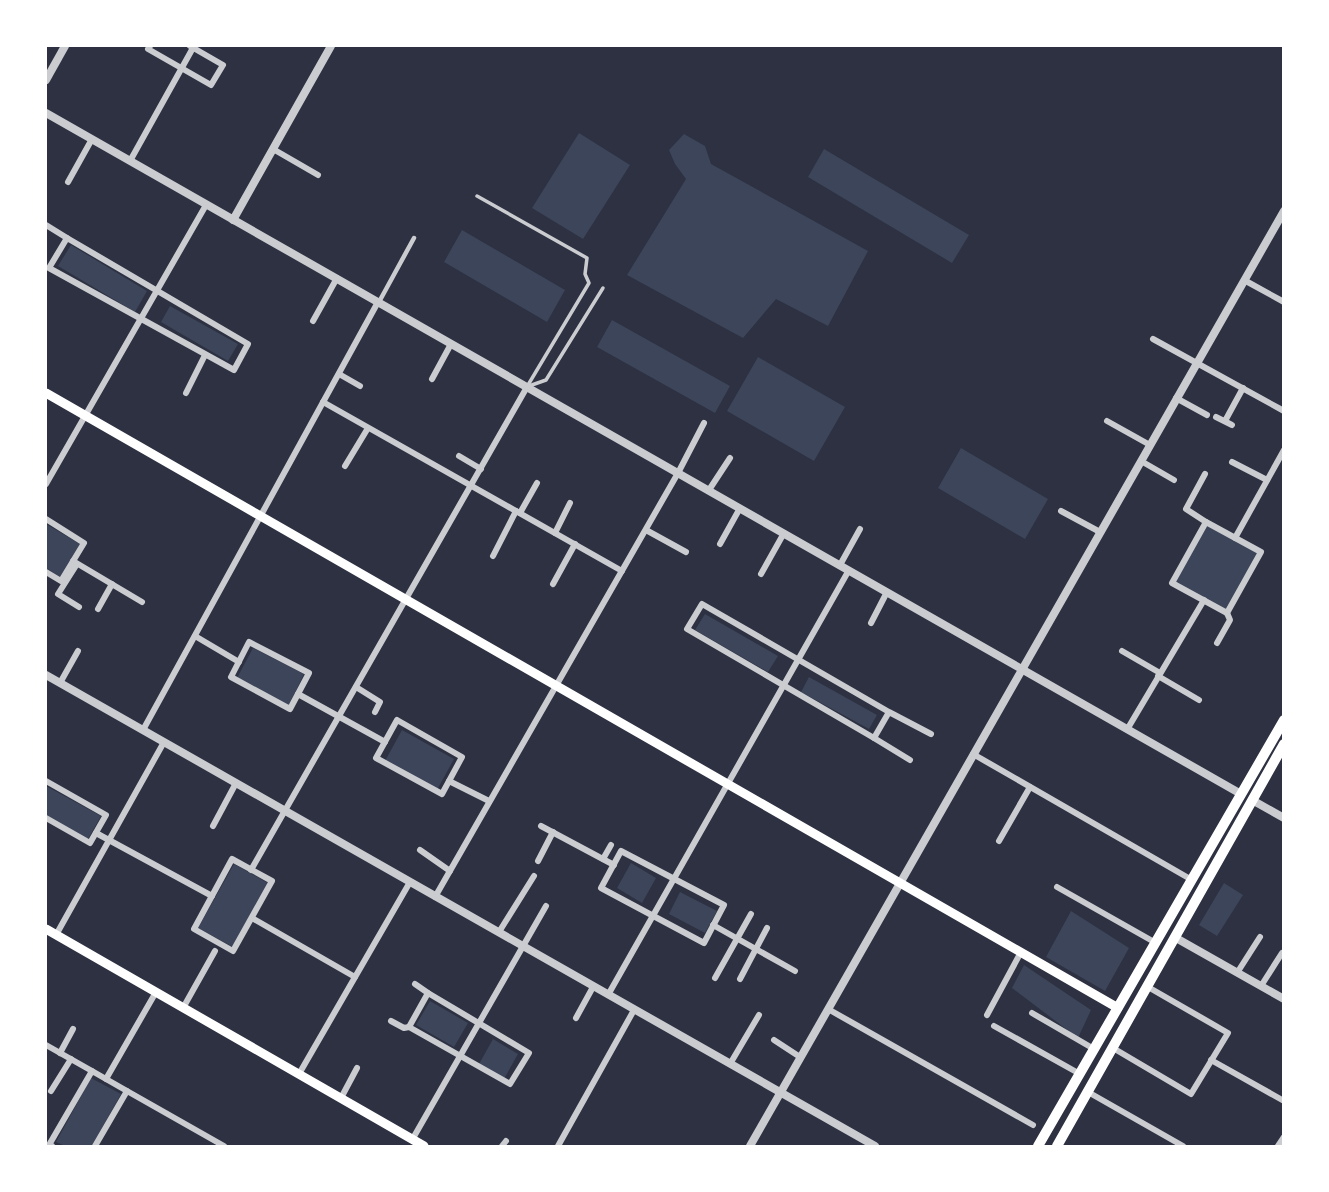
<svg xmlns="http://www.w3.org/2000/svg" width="1329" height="1192" font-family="'Alegreya Sans',sans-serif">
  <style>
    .green { fill: #3c4559 }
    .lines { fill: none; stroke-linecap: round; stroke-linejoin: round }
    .service { stroke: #caccd0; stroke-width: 3.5 }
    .pedestrian { stroke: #caccd0; stroke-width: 4.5 }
    .minor { stroke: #caccd0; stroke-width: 6 }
    .tertiary { stroke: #caccd0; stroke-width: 8 }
    .secondary { stroke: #fff; stroke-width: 9 }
    .primary { stroke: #fff; stroke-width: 10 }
  </style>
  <rect width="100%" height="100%" fill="#2d3142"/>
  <!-- green -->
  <g class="green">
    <polygon points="579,133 630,165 583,239 532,208"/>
    <polygon points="684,134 705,146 711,164 868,251 828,326 776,299 743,338 627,275 686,179 675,164 669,150"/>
    <polygon points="824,149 969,235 952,263 808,177"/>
    <polygon points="462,230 565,290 547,322 444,262"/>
    <polygon points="71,245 147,291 135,312 58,266"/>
    <polygon points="170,306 238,344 228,361 161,322"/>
    <polygon points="612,320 730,386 715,413 597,347"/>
    <polygon points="758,357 845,407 814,461 727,411"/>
    <polygon points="961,448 1048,499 1025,539 938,488"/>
    <polygon points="1207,522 1262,554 1227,613 1173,583"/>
    <polygon points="46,524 80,544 60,577 46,568"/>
    <polygon points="705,614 778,656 768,672 695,630"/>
    <polygon points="253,648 304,674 289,705 237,678"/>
    <polygon points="809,677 877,715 869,729 801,692"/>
    <polygon points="402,730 454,759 437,790 385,761"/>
    <polygon points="46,786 101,816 88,839 46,816"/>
    <polygon points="631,863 656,878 642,903 617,888"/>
    <polygon points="234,864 268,883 233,947 198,928"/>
    <polygon points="1224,883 1243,895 1217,936 1199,925"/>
    <polygon points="680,892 717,911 705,933 669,914"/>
    <polygon points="1071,911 1129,948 1105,991 1046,957"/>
    <polygon points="1024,965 1091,1010 1078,1038 1012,988"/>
    <polygon points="430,1001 468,1023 454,1047 416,1025"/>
    <polygon points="493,1039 518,1054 504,1079 479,1064"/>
    <polygon points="91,1078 121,1094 92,1146 65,1146 56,1142"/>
  </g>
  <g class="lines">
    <!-- service -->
    <g class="service">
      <polyline points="477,196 587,258 585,274 589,283 528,385"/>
      <polyline points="529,386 546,380 603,288"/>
    </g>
    <!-- pedestrian -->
    <polyline class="pedestrian" points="379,302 414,238"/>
    <!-- minor -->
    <g class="minor">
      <polyline points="150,46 148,49 211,85 223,65 190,46"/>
      <polyline points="273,149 318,175"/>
      <polyline points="130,161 194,46"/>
      <polyline points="68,182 92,139"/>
      <polyline points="46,225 67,238"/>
      <polygon points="67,238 248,344 234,370 49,268"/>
      <polyline points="1244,280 1284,302"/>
      <polyline points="313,321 337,278"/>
      <polyline points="1153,339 1284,411"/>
      <polyline points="339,374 360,386"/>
      <polyline points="432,379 451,344"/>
      <polyline points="186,393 205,355"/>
      <polyline points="1176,398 1207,415"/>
      <polyline points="323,402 622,571"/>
      <polyline points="1216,417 1232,425 1225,421 1243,388"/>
      <polyline points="1107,421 1150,445"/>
      <polyline points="459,456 481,469"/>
      <polyline points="1141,461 1174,480"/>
      <polyline points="1232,462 1267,480"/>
      <polyline points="345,466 368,428"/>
      <polyline points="1205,474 1186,509 1206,522"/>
      <polyline points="46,484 206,205"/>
      <polyline points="709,490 730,458"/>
      <polyline points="1061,511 1100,532"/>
      <polyline points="520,513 537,483"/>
      <polyline points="46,519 84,543 61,581 46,572"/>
      <polygon points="1206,522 1261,552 1227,613 1172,583"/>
      <polyline points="646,530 686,552"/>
      <polyline points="555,533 570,503"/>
      <polyline points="1235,538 1284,450"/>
      <polyline points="720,544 740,508"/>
      <polyline points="493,556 516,511"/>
      <polyline points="73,561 142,602"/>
      <polyline points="77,564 58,594 79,607"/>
      <polyline points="840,565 860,529"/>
      <polyline points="761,574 784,533"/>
      <polyline points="553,584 575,544"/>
      <polyline points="98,609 112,584"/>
      <polyline points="871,623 887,592"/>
      <polyline points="195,636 239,662"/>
      <polygon points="249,642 309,673 290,709 231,677"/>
      <polyline points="1217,643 1230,620 1227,613"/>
      <polyline points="1122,651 1160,673"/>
      <polyline points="1158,676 1199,700"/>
      <polyline points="60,683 78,651"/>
      <polyline points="356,687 380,702 375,712"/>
      <polyline points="298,694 385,742"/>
      <polyline points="889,712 874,738 687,629 702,604 889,712 931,734"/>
      <polygon points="397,720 462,757 442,794 376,758"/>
      <polyline points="1128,728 1204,600"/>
      <polyline points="143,730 378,302"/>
      <polyline points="874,738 910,760"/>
      <polyline points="973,754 1192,880"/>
      <polyline points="46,781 106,815 90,843 46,818"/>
      <polyline points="449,781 489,801"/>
      <polyline points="213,826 236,783"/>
      <polyline points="541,826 614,865"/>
      <polyline points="96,833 212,896"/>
      <polyline points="999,841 1030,787"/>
      <polyline points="420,850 450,871"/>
      <polygon points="621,851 724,905 704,943 601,888"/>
      <polygon points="232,859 272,881 233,951 194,929"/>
      <polyline points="603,859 611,845"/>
      <polyline points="538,861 553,832"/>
      <polyline points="251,870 527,387"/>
      <polyline points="1057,887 1156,943"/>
      <polyline points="435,897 678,473 704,423"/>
      <polyline points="252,918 355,977"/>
      <polyline points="713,925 795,971"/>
      <polyline points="499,932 534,876"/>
      <polyline points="56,935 164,742"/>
      <polyline points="1237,973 1260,937"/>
      <polyline points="715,978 751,914"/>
      <polyline points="740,979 767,928"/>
      <polyline points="415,984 428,993"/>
      <polyline points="1261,986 1282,953"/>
      <polygon points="428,993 529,1053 510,1084 409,1027"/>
      <polyline points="608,995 849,570"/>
      <polyline points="183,1008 215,951"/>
      <polyline points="828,1009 1033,1125"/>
      <polyline points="1032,1013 1094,1049"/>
      <polyline points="987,1015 1021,952"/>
      <polyline points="576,1018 593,987"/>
      <polyline points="391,1021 404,1028 409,1027"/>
      <polyline points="994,1026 1080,1074"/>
      <polyline points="774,1040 800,1057"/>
      <polyline points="46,1045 92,1071"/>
      <polyline points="1113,1048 1191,1094 1228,1033 1148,987"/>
      <polyline points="60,1053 73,1029"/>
      <polyline points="1211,1060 1284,1101"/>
      <polyline points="730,1064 759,1015"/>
      <polyline points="299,1074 410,882"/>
      <polyline points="106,1079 156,992"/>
      <polyline points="51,1091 71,1059"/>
      <polyline points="127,1091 224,1146"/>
      <polyline points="1088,1092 1183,1146"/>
      <polyline points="341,1098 357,1068"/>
      <polyline points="412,1140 546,906"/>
      <polyline points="52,1146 49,1145 92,1071 127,1091 95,1146"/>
      <polyline points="502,1146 506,1141"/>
      <polyline points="558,1146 634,1010"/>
      <polyline points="1278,1146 1284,1137"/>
    </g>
    <!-- tertiary -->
    <g class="tertiary">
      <polyline points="46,80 65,46"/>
      <polyline points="46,113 1241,794"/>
      <polyline points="233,220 331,46"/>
      <polyline points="46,675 875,1146"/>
      <polyline points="1252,800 1284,818"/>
      <polyline points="1176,938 1284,999"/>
      <polyline points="750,1146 1284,211"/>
    </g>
    <!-- secondary -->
    <g class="secondary">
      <polyline points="46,393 1118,1008"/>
      <polyline points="46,929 424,1146"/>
    </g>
    <!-- primary -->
    <g class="primary">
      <polyline points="1038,1146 1284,720"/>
      <polyline points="1057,1146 1284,744"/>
    </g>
  </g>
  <!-- border -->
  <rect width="1329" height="1192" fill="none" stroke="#ffffff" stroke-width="94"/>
</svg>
